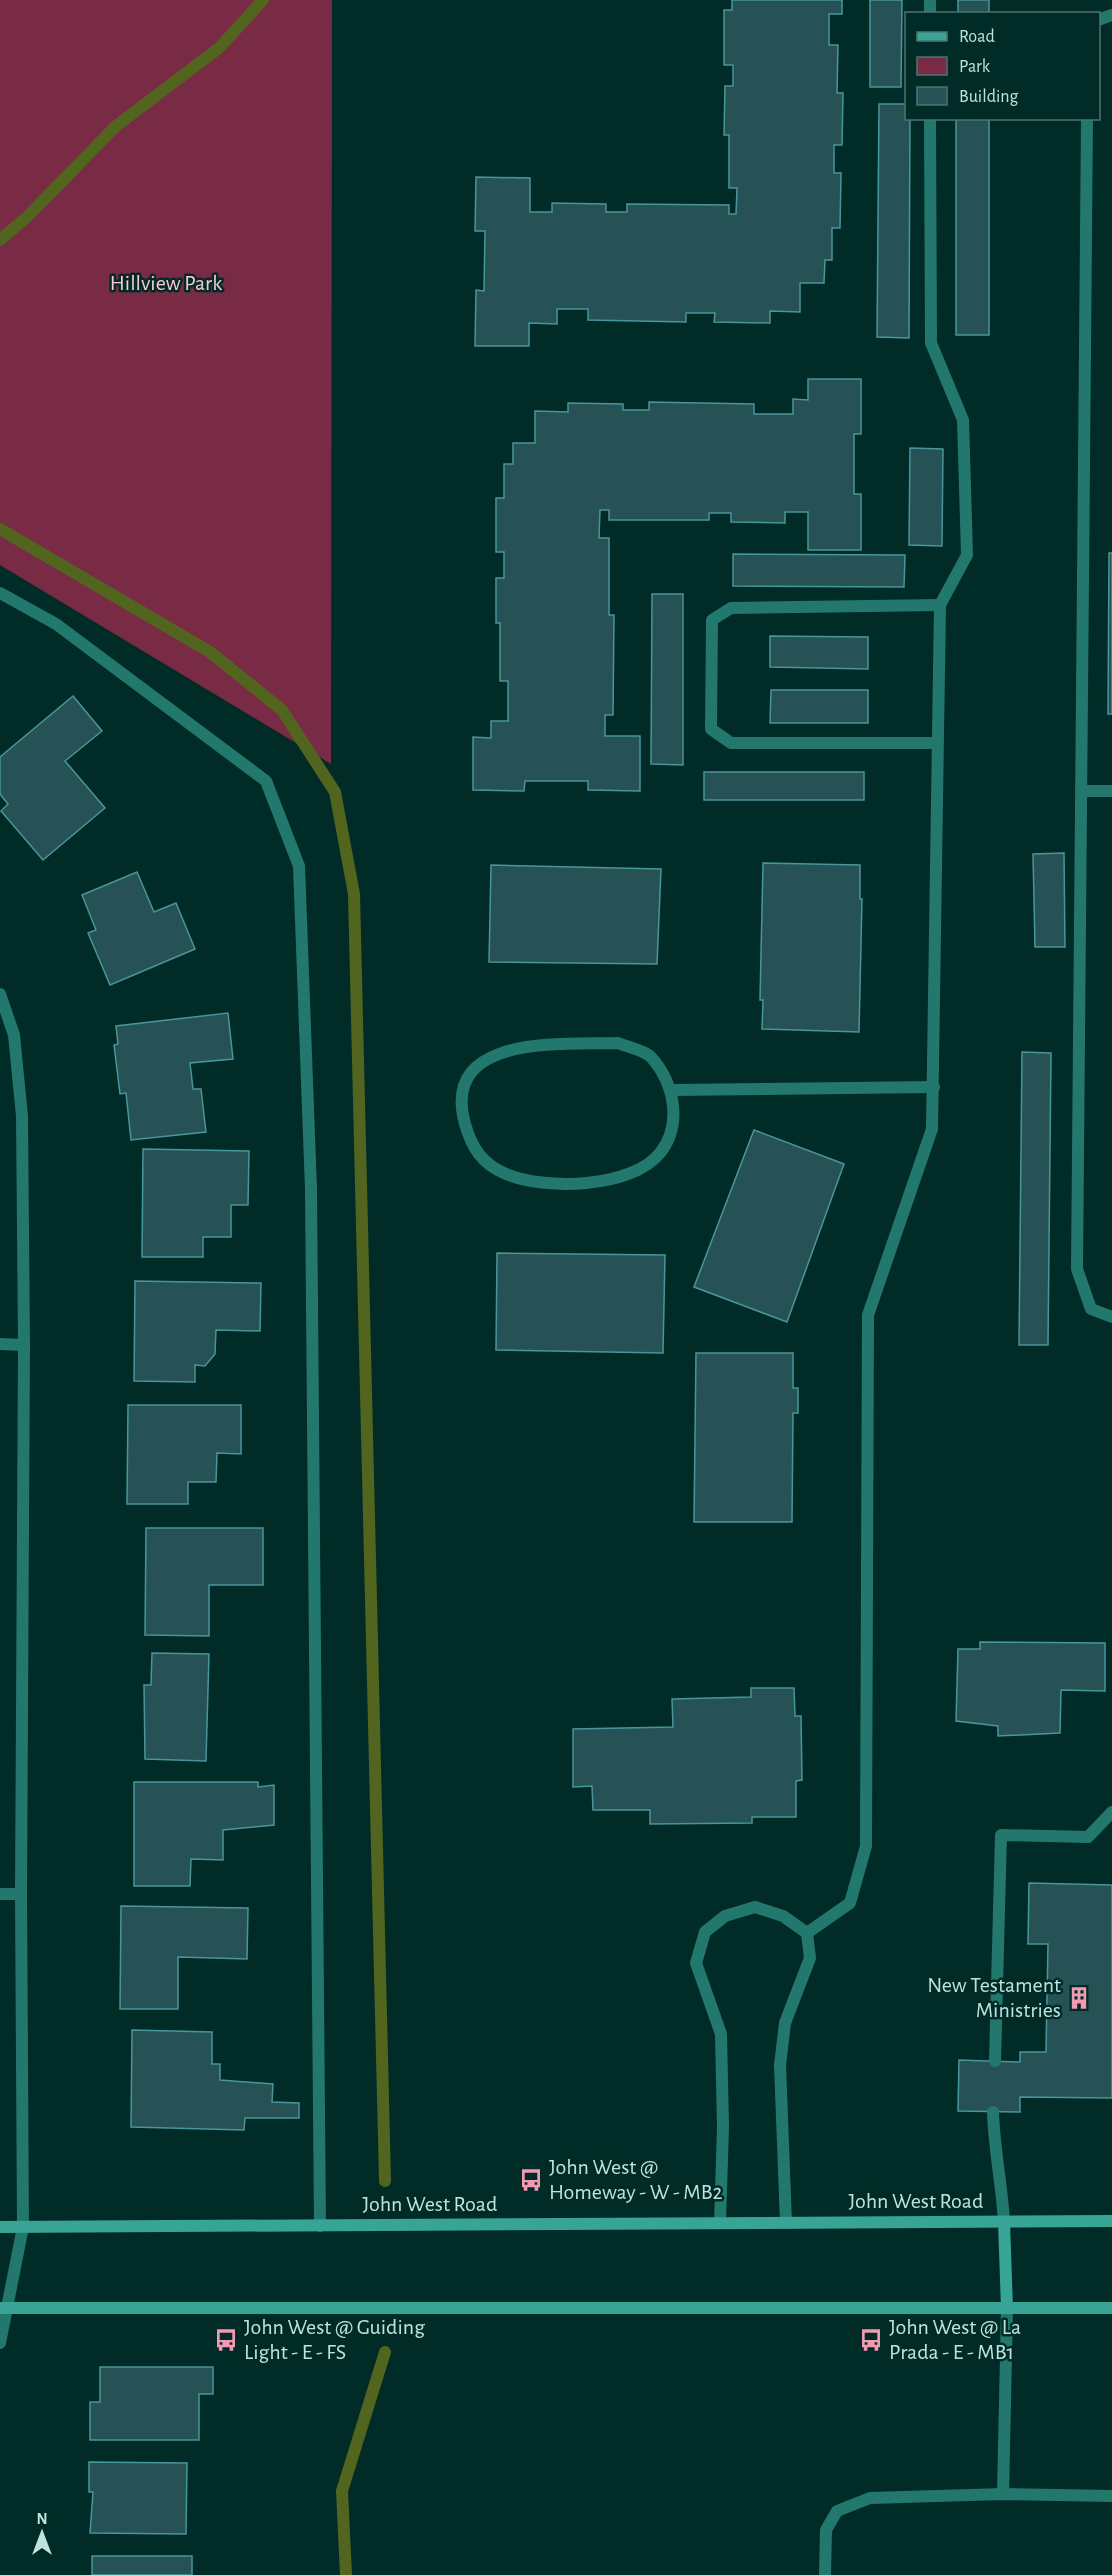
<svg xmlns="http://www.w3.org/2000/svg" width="1112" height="2575" font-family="'Alegreya Sans',sans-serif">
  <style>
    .green { fill: #792a45 }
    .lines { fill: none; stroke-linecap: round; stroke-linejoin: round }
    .stream { stroke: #52651e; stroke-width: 12 }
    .building { fill: #265256; stroke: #47969c; stroke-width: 1.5 }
    .service { stroke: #22786d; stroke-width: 12 }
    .minor { stroke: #22786d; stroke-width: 12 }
    .secondary { stroke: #38a496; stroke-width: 12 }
    .labels { text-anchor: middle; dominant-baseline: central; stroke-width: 5; stroke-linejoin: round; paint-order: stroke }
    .park-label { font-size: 22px; fill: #fbc7d3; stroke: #002b26 }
    .poi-label { font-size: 22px; fill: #bfe3dc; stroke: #002b26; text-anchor: start }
    .street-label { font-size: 22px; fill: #bfe3dc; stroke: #002b26 }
  </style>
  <rect width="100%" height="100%" fill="#002b26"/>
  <!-- green -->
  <polygon class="green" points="0,0 332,0 331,764 0,565"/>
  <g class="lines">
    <!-- stream -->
    <g class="stream">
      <polyline points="0,240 27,217 116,126 219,48 263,0"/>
      <polyline points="0,529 210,652 282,710 335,792 354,894 385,2181"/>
      <polyline points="346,2575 342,2491 385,2352"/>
    </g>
  </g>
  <!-- building -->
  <g class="building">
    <polygon points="732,0 842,0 842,14 829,14 829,45 838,45 837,93 843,93 842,145 834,145 834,173 841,173 840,228 832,228 832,260 825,260 824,283 800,283 800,312 770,311 770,323 714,322 715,313 686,313 686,322 588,320 588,309 557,309 557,324 529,323 529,346 475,346 476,290 484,291 485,231 475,231 476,177 530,178 530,212 552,212 552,203 606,204 606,212 627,212 627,204 729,205 729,214 736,214 737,188 729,188 729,135 724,135 725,86 733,86 733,65 724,65 724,10 732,10"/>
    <polygon points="870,0 902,0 901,87 870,87"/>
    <rect x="958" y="0" width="31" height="14"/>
    <polygon points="879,104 906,104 906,118 910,118 909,338 877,337"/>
    <rect x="956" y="118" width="33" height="217"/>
    <polygon points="808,379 861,379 861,434 854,434 854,494 861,494 861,550 808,550 808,512 785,512 785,523 731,522 731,513 709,513 709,520 609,520 609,510 600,510 599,538 609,538 609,615 614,615 613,715 605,715 605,736 640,736 640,791 588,790 588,781 525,781 524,791 473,790 473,737 491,738 491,721 508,721 508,681 500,681 500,623 496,623 496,578 504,578 504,552 496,552 496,498 504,498 504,464 513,464 513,443 535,443 535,411 568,412 568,403 623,404 623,410 649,410 649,402 754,404 754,414 793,414 793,399 808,400"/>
    <polygon points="910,448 943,449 942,546 909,545"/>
    <polygon points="1109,553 1112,553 1112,714 1108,714"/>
    <polygon points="733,554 905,555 904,587 733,586"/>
    <polygon points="652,594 683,594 683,765 651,764"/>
    <polygon points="770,636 868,637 868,669 770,667"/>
    <polygon points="771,690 868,690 868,723 770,723"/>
    <polygon points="73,696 102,731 65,761 105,808 43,860 1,811 8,804 0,794 0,757"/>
    <rect x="704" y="772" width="160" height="28"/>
    <polygon points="1064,853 1065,947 1035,947 1033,854"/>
    <polygon points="763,863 860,865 860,899 862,899 859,1032 762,1029 763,1000 760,1000"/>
    <polygon points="491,865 661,869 657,964 489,962"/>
    <polygon points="137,872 154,912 176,903 195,949 110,985 88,933 96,930 82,895"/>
    <polygon points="228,1013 233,1059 190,1063 193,1089 201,1089 206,1132 131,1140 126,1093 120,1094 114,1045 118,1044 116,1026"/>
    <polygon points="1022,1052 1051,1053 1048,1345 1019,1345"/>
    <polygon points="754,1130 844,1164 787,1322 694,1287"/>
    <polygon points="143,1149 249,1151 248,1205 231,1205 231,1237 203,1237 203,1257 142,1257"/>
    <polygon points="497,1253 665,1255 663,1353 496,1350"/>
    <polygon points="135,1281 261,1283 260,1331 216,1330 215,1354 205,1366 195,1365 195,1382 134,1381"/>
    <polygon points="696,1353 793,1353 793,1388 798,1388 798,1413 793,1413 792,1522 694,1522"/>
    <polygon points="128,1405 241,1405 241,1454 217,1453 216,1482 188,1482 188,1504 127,1504"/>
    <polygon points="146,1528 263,1528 263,1585 209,1585 209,1636 145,1635"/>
    <polygon points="980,1642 1105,1643 1105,1691 1061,1690 1060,1733 998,1736 998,1726 956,1721 958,1649 980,1649"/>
    <polygon points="152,1653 209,1654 206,1761 145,1759 144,1685 151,1685"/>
    <polygon points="751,1688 794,1688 795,1716 801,1716 802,1780 796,1781 796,1817 752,1817 752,1823 650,1824 650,1810 593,1810 592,1786 573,1787 573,1729 673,1727 672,1699 751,1697"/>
    <polygon points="134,1782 258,1782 258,1787 274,1785 274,1825 223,1830 223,1860 191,1859 190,1886 134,1886"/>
    <polygon points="1029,1883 1112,1885 1112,2098 1020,2097 1020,2112 958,2111 959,2060 1020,2062 1020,2052 1046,2052 1048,1944 1028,1944"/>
    <polygon points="121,1906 248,1908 247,1959 178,1957 178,2009 120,2009"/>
    <polygon points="132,2030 212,2032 212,2064 220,2064 220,2080 273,2084 272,2102 299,2103 299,2118 245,2118 244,2130 131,2127"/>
    <polygon points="100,2367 213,2367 213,2394 199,2394 199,2440 90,2440 90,2402 100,2402"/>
    <polygon points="89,2462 187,2463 186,2534 90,2533 93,2492 89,2492"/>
    <rect x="92" y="2556" width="100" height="19"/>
  </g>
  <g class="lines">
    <!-- service -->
    <g class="service">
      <polyline points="930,0 930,14"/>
      <polyline points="1098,20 1112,15"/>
      <polyline points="1087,118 1077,1269 1091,1309 1112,1317"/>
      <polyline points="0,593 56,624 266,781 299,866 311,1189 320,2226"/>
      <polyline points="937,743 731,743 711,729 712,620 731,608 940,605"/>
      <polyline points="1081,791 1112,791"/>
      <path d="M618,1043C627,1047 644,1050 651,1057C674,1083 683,1124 660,1153C631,1189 544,1190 506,1174C482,1164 472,1148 465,1124C440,1033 563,1045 618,1043Z"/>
      <polyline points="671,1090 934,1087"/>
      <polyline points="807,1933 850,1903 866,1846 868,1315 932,1129 940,605 967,555 963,420 931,343 930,118"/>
      <polyline points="995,2061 1001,1835 1088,1837 1112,1812"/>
      <path d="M993,2112C994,2149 1002,2185 1004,2222"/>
      <polyline points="720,2223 723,2127 721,2034 696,1963 705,1932 725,1916 755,1907 783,1916 807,1933 810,1958 785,2023 780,2065 786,2223"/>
      <polyline points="1003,2494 1007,2308"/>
      <polyline points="825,2575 826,2530 837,2511 870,2498 1003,2494 1112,2496"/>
    </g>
    <!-- minor -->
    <g class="minor">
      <polyline points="0,994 14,1035 22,1116 24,1345 21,1894 23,2227 0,2343"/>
      <polyline points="0,1344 24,1345"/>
      <polyline points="0,1894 21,1894"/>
    </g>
    <!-- secondary -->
    <g class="secondary">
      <polyline points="1004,2222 1007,2308"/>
      <polyline points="0,2227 1112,2221"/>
      <polyline points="0,2308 1112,2308"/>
    </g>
  </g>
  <!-- icons -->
  <defs>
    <g id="building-bare" transform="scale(1.8)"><path d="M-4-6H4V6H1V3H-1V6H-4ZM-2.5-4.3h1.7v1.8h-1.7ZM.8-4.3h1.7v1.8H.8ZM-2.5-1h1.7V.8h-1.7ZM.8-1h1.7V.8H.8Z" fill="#f19ab1" stroke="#002b26" stroke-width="2.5" paint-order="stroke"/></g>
    <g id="bus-bare" transform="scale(1.8)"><path d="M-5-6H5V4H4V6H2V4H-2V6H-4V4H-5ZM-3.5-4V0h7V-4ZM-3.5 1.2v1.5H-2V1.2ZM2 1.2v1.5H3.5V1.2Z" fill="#f19ab1" stroke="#002b26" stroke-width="2.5" paint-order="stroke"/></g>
  </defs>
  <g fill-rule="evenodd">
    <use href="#building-bare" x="1079" y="1998"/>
    <use href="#bus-bare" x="531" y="2180"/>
    <use href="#bus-bare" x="226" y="2340"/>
    <use href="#bus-bare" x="871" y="2340"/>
  </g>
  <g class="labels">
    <!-- park labels -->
    <g class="park-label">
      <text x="166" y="283">Hillview Park</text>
    </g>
    <!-- poi labels -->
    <g class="poi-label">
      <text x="1061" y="1985" text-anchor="end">New Testament<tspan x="1061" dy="25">Ministries</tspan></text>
      <text x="549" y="2167">John West @<tspan x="549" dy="25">Homeway - W - MB2</tspan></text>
      <text x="244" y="2327">John West @ Guiding<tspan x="244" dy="25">Light - E - FS</tspan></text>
      <text x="889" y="2327">John West @ La<tspan x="889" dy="25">Prada - E - MB1</tspan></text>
    </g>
    <!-- street labels -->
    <g class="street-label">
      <text x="916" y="2201">John West Road</text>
      <text x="430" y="2204">John West Road</text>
    </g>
  </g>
  <!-- legend -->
  <rect x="905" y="12" width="195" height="108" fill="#002b26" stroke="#4c756f" stroke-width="1.5"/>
  <rect x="917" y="32" width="30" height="9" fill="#38a496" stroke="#4c756f" stroke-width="1.5"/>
  <text x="959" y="42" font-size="18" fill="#bfe3dc">Road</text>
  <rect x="917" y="57" width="30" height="18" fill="#792a45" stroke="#4c756f" stroke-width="1.5"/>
  <text x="959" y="72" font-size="18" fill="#bfe3dc">Park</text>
  <rect x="917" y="87" width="30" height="18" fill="#265256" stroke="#4c756f" stroke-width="1.5"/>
  <text x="959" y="102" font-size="18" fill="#bfe3dc">Building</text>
  <!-- north arrow -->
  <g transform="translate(42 2533)" stroke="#002b26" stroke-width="4.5" paint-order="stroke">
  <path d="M0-4.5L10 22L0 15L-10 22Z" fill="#bfe3dc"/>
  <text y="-9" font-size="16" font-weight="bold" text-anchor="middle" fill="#bfe3dc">N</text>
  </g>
</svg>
